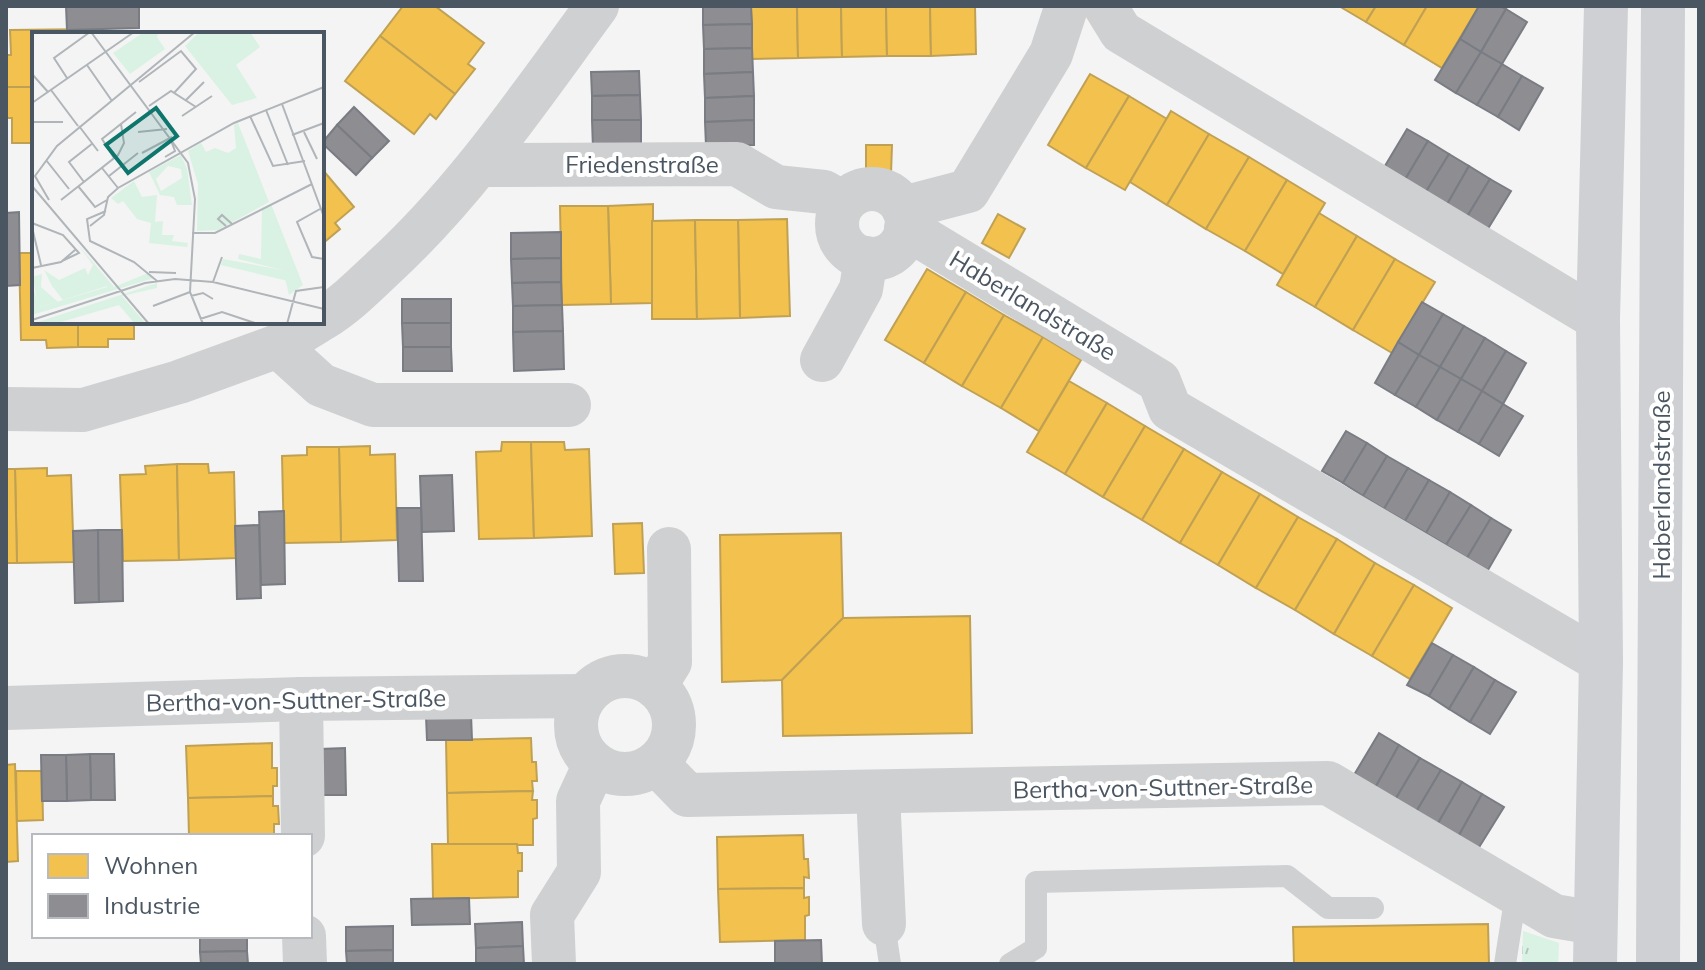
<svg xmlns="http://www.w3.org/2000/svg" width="1705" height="970" font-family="Mulish,sans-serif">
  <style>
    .grass { fill: url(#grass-tufts) }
    .homes { fill: #f2c14e; stroke: #c0a154; stroke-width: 2 }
    .industry { fill: #8d8d92; stroke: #797c83; stroke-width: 2 }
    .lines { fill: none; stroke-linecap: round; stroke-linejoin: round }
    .lane { stroke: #ced0d2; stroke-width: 22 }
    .street { stroke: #ced0d2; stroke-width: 44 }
    .secondary { stroke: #ced0d4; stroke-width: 44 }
    .labels { text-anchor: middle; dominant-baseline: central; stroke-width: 8; stroke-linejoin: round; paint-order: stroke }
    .street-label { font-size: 24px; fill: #4a5661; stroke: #fff }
    .inset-road { fill: none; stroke: #b0b5b9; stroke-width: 2 }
    .view { fill: #0f766e; fill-opacity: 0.15; stroke: #0f766e; stroke-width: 4 }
    .inset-edge { fill: none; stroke: #4a5661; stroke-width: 4 }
  </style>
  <defs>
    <pattern id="grass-tufts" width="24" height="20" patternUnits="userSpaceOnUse" patternTransform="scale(2)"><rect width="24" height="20" fill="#d9f2e3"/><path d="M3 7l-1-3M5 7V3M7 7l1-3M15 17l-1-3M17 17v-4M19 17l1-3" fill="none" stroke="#b2c7bb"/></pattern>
  </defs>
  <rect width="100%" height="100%" fill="#f4f4f4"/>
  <!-- grass -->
  <polygon class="grass" points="1523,931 1559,943 1558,964 1522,964"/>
  <!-- homes -->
  <g class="homes">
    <polygon points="403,6 435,6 484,43 468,64 475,69 455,94 380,36"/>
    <polygon points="751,6 797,6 798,58 752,59"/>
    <polygon points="797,6 841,6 842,57 798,58"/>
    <polygon points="841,6 886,6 887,56 842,57"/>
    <polygon points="886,6 930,6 931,56 887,56"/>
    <polygon points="930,6 975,6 976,54 931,56"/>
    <polygon points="1339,6 1376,6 1366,22"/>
    <polygon points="1376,6 1427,6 1404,45 1366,22"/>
    <polygon points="1427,6 1479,6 1442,68 1404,45"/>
    <polygon points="97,29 97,34 34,34 34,87 6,87 6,55 11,55 10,30"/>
    <polygon points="380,36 455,94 436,119 430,114 414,134 345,81"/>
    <polygon points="1090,74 1129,96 1086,168 1048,145"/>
    <polygon points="6,87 34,87 34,143 12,143 12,118 6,118"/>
    <polygon points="1129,96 1167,119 1125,190 1086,168"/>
    <polygon points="1171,111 1209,134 1167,205 1130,182"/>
    <polygon points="1209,134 1249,157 1206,229 1167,205"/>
    <polygon points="866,145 892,145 891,174 866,173"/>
    <polygon points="1249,157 1287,180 1245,251 1206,229"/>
    <polygon points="322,169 354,207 335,223 340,229 322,244"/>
    <polygon points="1287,180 1325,203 1283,274 1245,251"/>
    <polygon points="653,204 653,303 611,304 608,206"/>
    <polygon points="560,206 608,206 611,304 562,305"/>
    <polygon points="1319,213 1357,236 1315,307 1277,285"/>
    <polygon points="998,214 1025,229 1009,258 982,243"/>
    <polygon points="787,219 790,316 740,318 738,220"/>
    <polygon points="695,220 697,319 652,319 652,221"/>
    <polygon points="695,220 738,220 740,318 697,319"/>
    <polygon points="1357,236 1395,259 1353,330 1315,307"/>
    <polygon points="19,253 34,253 34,322 78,322 78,347 47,348 46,340 21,340"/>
    <polygon points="1395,259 1435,282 1392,353 1353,330"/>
    <polygon points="927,269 966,292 924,363 885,340"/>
    <polygon points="966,292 1004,315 962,386 924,363"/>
    <polygon points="1004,315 1043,337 1001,408 962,386"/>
    <polygon points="78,322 134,322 134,339 108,339 108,347 78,347"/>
    <polygon points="1043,337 1081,360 1039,431 1001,408"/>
    <polygon points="1069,381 1107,403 1065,474 1027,452"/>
    <polygon points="1107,403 1145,426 1103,497 1065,474"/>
    <polygon points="1145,426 1184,449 1142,520 1103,497"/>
    <polygon points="502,442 531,442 534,538 479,539 476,452 501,451"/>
    <polygon points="531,442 564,442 565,450 589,449 592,536 534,538"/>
    <polygon points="370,446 370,455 395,454 397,540 341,542 339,447"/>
    <polygon points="307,447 339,447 341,542 284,543 282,456 307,455"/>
    <polygon points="1184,449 1222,472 1180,543 1142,520"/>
    <polygon points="177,464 179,560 123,561 120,475 146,474 145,466"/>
    <polygon points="177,464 208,464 209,473 234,472 236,558 179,560"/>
    <polygon points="47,468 47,476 71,475 74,562 17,563 15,469"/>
    <polygon points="6,469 15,469 17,563 6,563"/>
    <polygon points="1222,472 1260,494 1218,565 1180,543"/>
    <polygon points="1260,494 1298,517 1256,588 1218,565"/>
    <polygon points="1298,517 1337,539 1295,610 1256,588"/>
    <polygon points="642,523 644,573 615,574 613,524"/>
    <polygon points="841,533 843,618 782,680 722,682 720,535"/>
    <polygon points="1337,539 1375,563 1334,634 1295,610"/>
    <polygon points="1375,563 1414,585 1372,656 1334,634"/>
    <polygon points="1414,585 1452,608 1410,679 1372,656"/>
    <polygon points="970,616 972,733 783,736 782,680 843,618"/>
    <polygon points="531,738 532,762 536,762 537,781 532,781 533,791 447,793 446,740"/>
    <polygon points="272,743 272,768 277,768 277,786 273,786 273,796 188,798 186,746"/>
    <polygon points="15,764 18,861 6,862 6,765"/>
    <polygon points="16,771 42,771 43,820 17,821"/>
    <polygon points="533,791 532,800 537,800 537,818 533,819 533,845 448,845 447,793"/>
    <polygon points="273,796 273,806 278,806 279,824 274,824 274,836 189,836 188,798"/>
    <polygon points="803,835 804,859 808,859 809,878 804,877 804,888 718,889 717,837"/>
    <polygon points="432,844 517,844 518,853 522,853 522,871 518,871 518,897 433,899"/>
    <polygon points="804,888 804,898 809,897 809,915 805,916 805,940 720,942 718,889"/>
    <polygon points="1488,924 1489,964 1294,964 1293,927"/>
  </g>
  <!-- industry -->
  <g class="industry">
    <polygon points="66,6 139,6 139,28 67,30"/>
    <polygon points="703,6 751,6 752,24 703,25"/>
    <polygon points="1479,6 1500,6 1506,9 1481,52 1460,39"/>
    <polygon points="1506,9 1527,22 1502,64 1481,52"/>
    <polygon points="752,24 752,48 704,49 703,25"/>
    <polygon points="1460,39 1481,52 1456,93 1435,80"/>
    <polygon points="752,48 753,72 704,74 704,49"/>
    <polygon points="1481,52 1502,64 1477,105 1456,93"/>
    <polygon points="1502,64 1522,76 1498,117 1477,105"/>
    <polygon points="639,71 640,95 592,96 591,72"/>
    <polygon points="753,72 754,96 705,98 704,74"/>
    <polygon points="1522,76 1543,88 1519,130 1498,117"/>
    <polygon points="640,95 641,120 592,120 592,96"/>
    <polygon points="754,96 754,120 705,122 705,98"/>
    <polygon points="354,107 389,141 372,158 337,125"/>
    <polygon points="592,120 641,120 641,148 593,149"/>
    <polygon points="754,120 754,145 706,146 705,122"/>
    <polygon points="337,125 372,158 356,175 322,143"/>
    <polygon points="1407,129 1428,141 1403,183 1382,171"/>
    <polygon points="1428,141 1449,154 1424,195 1403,183"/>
    <polygon points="1449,154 1469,166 1445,208 1424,195"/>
    <polygon points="1469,166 1490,179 1465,220 1445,208"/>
    <polygon points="1490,179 1511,191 1486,232 1465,220"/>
    <polygon points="19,212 20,285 6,286 6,213"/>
    <polygon points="561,232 561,258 511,259 511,233"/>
    <polygon points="561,258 561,282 512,283 511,259"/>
    <polygon points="561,282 562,305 513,306 512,283"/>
    <rect x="402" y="299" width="49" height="24"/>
    <polygon points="1422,302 1443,314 1419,355 1398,342"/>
    <polygon points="562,305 563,331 513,332 513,306"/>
    <polygon points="1443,314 1464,326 1440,367 1419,355"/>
    <polygon points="402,323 451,323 451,347 403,347"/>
    <polygon points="1464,326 1485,338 1461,379 1440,367"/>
    <polygon points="563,331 564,369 514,371 513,332"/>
    <polygon points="1485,338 1506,351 1482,391 1461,379"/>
    <polygon points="1398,342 1419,355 1395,395 1375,383"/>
    <polygon points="403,347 451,347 452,371 403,371"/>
    <polygon points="1506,351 1526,363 1503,404 1482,391"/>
    <polygon points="1419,355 1440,367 1416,407 1395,395"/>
    <polygon points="1440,367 1461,379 1437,420 1416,407"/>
    <polygon points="1461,379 1482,391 1458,432 1437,420"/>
    <polygon points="1482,391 1503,404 1479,444 1458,432"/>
    <polygon points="1503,404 1523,416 1499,456 1479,444"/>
    <polygon points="1346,431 1367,443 1343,483 1322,471"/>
    <polygon points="1367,443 1387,456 1363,496 1343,483"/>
    <polygon points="1387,456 1408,468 1384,509 1363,496"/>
    <polygon points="1408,468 1429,480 1405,521 1384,509"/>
    <polygon points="452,475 454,531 422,532 420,476"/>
    <polygon points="1429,480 1450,492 1426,533 1405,521"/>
    <polygon points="1450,492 1471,505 1446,545 1426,533"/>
    <polygon points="1471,505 1491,518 1467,558 1446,545"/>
    <polygon points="397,508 421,508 423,581 399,581"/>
    <polygon points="284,511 285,584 261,585 259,512"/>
    <polygon points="1491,518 1511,530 1488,570 1467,558"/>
    <polygon points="259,525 261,598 237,599 235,526"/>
    <polygon points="98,530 99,602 75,603 73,531"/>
    <polygon points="98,530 122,530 123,601 99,602"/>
    <polygon points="1432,643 1453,655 1429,696 1407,685"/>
    <polygon points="1453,655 1474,667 1449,709 1429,696"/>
    <polygon points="1474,667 1495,680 1470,722 1449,709"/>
    <polygon points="1495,680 1516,692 1490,734 1470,722"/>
    <polygon points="471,714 472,740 427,740 426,716"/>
    <polygon points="1379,733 1399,745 1375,788 1354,775"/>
    <polygon points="1399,745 1420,758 1395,800 1375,788"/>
    <polygon points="345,748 346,795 322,795 320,749"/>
    <polygon points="90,754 114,754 115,800 91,800"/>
    <polygon points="90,754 91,800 67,801 66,755"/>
    <polygon points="41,755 66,755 67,801 42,801"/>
    <polygon points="1420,758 1441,770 1416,812 1395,800"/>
    <polygon points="1441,770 1462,782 1437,825 1416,812"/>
    <polygon points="1462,782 1482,794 1458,837 1437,825"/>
    <polygon points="1482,794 1504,807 1478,849 1458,837"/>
    <polygon points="469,898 470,924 412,925 411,899"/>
    <polygon points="522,922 523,946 476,948 475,924"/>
    <polygon points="393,926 393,950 346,951 346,927"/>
    <polygon points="200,936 247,936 247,951 200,952"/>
    <polygon points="821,940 822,964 775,964 775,941"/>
    <polygon points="523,946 524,964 476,964 476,948"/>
    <polygon points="393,950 393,964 347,964 346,951"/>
    <polygon points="247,951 248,964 201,964 200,952"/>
  </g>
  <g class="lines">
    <!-- lane -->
    <g class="lane">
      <polyline points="884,924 890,964"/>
      <polyline points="1010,964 1036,948 1036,882 1287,876 1328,908 1373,908"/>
      <polyline points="1505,964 1516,894"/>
    </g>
    <!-- street -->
    <g class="street">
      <polyline points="1105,6 1121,32 1598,319"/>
      <polyline points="480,165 737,164 776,187 824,192 843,203"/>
      <circle cx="872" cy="224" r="35"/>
      <polyline points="903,208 968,191 1051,54 1066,8"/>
      <polyline points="906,228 1159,381 1170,409 1601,661"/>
      <path d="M322,319C345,305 364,286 383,268C467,191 530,97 597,6"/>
      <polyline points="278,346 321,385 373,405 569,405"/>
      <polyline points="822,360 861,289 866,258"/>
      <polyline points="6,409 83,410 179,382 278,346 317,322"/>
      <circle cx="625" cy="725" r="49"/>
      <polyline points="655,686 670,662 669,549"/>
      <polyline points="301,699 303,836"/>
      <polyline points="6,708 301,699 585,696"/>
      <polyline points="656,763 687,795 1328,783 1554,916 1595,923"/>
      <polyline points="878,793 884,924"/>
      <polyline points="304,936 305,964"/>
      <polyline points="554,964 552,915 579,872 578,801 595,764"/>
    </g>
    <!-- secondary -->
    <g class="secondary">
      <polyline points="1595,964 1601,661 1598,319 1606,6"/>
      <polyline points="1658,964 1663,6"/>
    </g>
  </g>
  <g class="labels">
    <!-- street labels -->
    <g class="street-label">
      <text x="642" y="164">Friedenstraße</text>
      <text transform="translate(1033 305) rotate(31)">Haberlandstraße</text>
      <text transform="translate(1661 485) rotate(-90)">Haberlandstraße</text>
      <text transform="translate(296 700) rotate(-1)">Bertha-von-Suttner-Straße</text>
      <text transform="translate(1163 787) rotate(-1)">Bertha-von-Suttner-Straße</text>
    </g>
  </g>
  <!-- overview -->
  <g transform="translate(32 32)">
    <rect width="292" height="292" fill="#f4f4f4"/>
    <path d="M112,0H127L125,5L133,17L98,42L81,21ZM167,0H218L228,15L204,33L225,66L200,73L153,14ZM206,91L237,170L186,198L165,199L166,152L156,119L169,111L174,120L183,116L196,121L204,116L202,93ZM149,123L155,137L160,173H145L142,165L128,163L117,140ZM136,134L149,137L150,146L129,159L124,147ZM102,149L110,165L125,163L123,190L131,189L130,203H142L140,209L156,211L155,215L117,211L119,191L105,187L91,169L86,172L79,166ZM239,172L271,253L257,263L251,238L206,227L207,222L229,227L230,176ZM53,236L56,243L64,238L75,254L31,268L20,254L12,238L27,248ZM10,242L9,255L26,270L7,275L0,245Z" fill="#d9f2e3" fill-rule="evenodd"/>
    <path d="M44,210L82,255L116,241L122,246L0,283V253L8,275L75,255L64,239L56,243L61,233ZM125,251V256L90,264L114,292H103L87,273L22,292H0Z" fill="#d9f2e3"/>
    <path d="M199,132L213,137L225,167L219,175L205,179L187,140ZM191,227L251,238L256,249L189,233Z" fill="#d9f2e3"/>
    <path class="inset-road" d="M59,0L156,131L163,167L158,260L171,292M55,33L80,69M0,42L16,60M35,46L22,26L58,0M107,50L149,19L164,37L142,61M19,58L46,94M154,68L172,50M0,71L102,0M250,72L292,185M117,74L139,59L164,75M234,78L256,133M150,84L180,64M218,84L241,134L273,129M0,90H31M47,94L66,119M106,100L135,97M272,100L285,127M260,103L292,91M110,121L140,105M133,125L143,119L138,106M82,126L70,107L104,80M14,128L37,157M70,136L86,156M77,144L106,121M52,150L37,130L61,111M0,154L117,292M46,154L63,175L75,168M17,168L3,144L25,114L163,0M29,168L86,123L92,111L89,92M288,177L265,190L280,225L292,227M74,179L55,187L58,209L102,230L125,249M0,191L31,203L47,221L30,229M58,194L72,183L76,165L86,156L202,91L292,55M194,194L186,187L190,183L200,192M0,195L9,233M160,201H183L280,152M0,236L29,230L43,218M117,240L144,241M181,250L190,225M159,264L171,261L181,267M121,274L158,260M168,287L190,280L226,292M0,288L113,251L143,247L181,250L292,277M255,292L264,259L292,255"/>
    <path class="view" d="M124,76L145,104L96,141L74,113Z"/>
    <rect width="292" height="292" class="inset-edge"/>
  </g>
  <!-- border -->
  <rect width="1705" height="970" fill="none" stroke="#4a5661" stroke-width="16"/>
  <!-- legend -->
  <rect x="32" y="834" width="280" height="104" fill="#ffffff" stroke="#b7bbc0" stroke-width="2"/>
  <rect x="48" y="854" width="40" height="24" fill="#f2c14e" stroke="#b7bbc0" stroke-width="2"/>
  <text x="104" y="874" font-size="24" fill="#4a5661">Wohnen</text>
  <rect x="48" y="894" width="40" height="24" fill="#8d8d92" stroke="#b7bbc0" stroke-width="2"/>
  <text x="104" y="914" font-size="24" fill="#4a5661">Industrie</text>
</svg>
